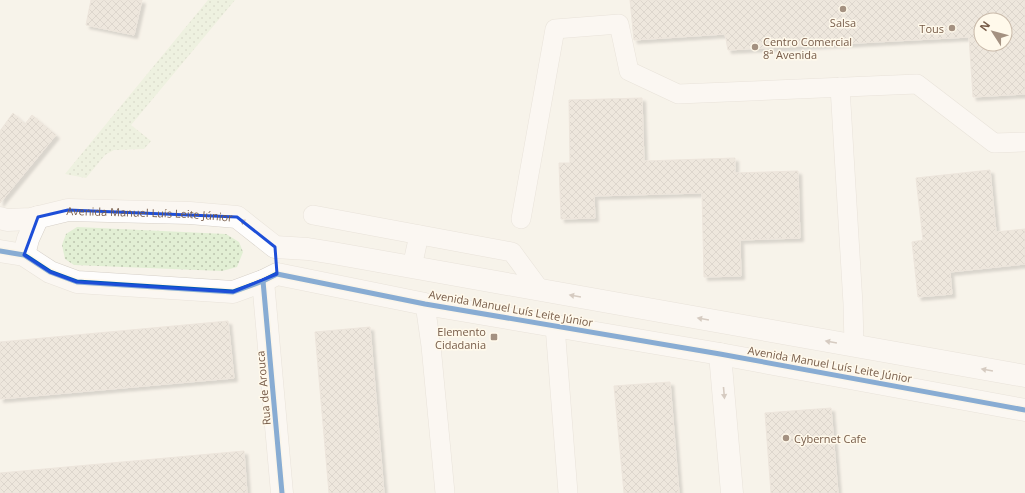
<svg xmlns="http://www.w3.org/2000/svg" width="1025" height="493" font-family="'Open Sans',sans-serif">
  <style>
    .grass { fill: url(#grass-dots) }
    .building { fill: url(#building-cross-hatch); stroke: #e0d6cc; fill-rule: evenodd; filter: url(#shadow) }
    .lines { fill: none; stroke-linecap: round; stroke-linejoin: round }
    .service-casing { stroke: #d6d0c8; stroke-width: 20 }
    .minor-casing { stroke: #d6d0c8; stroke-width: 23 }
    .service { stroke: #fefdfc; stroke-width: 19 }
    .minor { stroke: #fefdfc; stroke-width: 22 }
    .cycleway-casing { stroke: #fff9eb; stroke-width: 8 }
    .cycleway { stroke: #0057b8; stroke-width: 5 }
    .oneway { fill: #ad9c91 }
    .marked { fill: none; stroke: #1d4ed8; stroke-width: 3; stroke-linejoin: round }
    .poi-dot { fill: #a49181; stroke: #fff9eb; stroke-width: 1.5 }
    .labels { text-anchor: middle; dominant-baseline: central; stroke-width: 3; stroke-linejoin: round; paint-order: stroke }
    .poi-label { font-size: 11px; fill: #775c49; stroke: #fff9eb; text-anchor: end }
    .street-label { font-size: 11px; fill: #775c49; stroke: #fff9eb }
  </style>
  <defs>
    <pattern id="grass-dots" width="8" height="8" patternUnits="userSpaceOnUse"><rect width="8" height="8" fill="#e2efd4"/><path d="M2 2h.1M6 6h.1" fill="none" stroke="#bcc5ae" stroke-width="1.8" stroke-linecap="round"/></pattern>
    <pattern id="building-cross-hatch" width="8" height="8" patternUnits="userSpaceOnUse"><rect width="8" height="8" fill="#e2d9cf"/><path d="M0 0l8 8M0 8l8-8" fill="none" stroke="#bcb3aa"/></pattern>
    <filter id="shadow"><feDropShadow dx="3.5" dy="3.5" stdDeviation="1" flood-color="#0004"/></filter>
  </defs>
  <rect width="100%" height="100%" fill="#f7f3ea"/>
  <!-- grass -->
  <g class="grass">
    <polygon points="208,0 235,0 131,125 151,141 144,149 114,150 105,155 86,178 65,174"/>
    <polygon points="77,227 226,234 239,242 243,252 237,267 222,271 74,265 65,259 62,245 66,234"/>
  </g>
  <!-- building -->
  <g class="building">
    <polygon points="91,0 142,0 134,35 86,25"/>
    <path d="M630,0H1025V94L973,97L969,37L728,50L725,34L634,40ZM981,20H1005V44H981Z"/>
    <polygon points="642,98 644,161 735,158 735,173 798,171 800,238 740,240 741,276 704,277 702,193 594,196 595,218 561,219 559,163 570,163 569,100"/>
    <polygon points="13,113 25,124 32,115 56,135 0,203 0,131"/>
    <polygon points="990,170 996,232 1025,229 1025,264 950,272 952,294 918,297 912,242 923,240 916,178"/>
    <polygon points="228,321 234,378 0,399 0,342"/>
    <polygon points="370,327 384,493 329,493 315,332"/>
    <polygon points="670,382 679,493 624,493 614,386"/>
    <polygon points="831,408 838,493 771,493 765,413"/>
    <polygon points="244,451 247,493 0,493 0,473"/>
  </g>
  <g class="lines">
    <!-- service casing -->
    <g class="service-casing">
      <g id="service">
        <polyline points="840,87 853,304 854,346"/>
        <polyline points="313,215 512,252 540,290"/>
        <polyline points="521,219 555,29 619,24 629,71 678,94 917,84 994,143 1025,142"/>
        <polyline points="412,267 419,235"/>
        <polyline points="425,304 431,346 445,493"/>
        <polyline points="555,326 568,493"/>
      </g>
    </g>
    <!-- minor casing -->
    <g class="minor-casing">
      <g id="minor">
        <path id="s1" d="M0,218L7,220L31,219L68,210L190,213L237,217L275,247L308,249L333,253L1025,376"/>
        <polyline points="0,251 24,255 50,272 77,282 233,292 263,281 277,274 425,304 720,354 1025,410"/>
        <polyline points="24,255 28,239 38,217"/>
        <polyline points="263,281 282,493"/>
        <polyline points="720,354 732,493"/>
      </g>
    </g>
    <!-- service -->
    <use href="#service" class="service"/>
    <!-- minor -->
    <use href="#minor" class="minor"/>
    <!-- cycleway casing -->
    <g class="cycleway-casing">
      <g id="cycleway">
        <polyline points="0,251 24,255 50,272 77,282 233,292 263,281 277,274 425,304 720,354 1025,410"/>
        <polyline points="263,281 282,493"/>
      </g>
    </g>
    <!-- cycleway -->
    <use href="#cycleway" class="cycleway"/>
  </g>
  <!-- one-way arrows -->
  <defs><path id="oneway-solid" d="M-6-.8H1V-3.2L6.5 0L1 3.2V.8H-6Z"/></defs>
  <g class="oneway">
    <use href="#oneway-solid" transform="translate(245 223) rotate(-142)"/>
    <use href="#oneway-solid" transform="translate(575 296) rotate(-170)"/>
    <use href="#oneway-solid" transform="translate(703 319) rotate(-170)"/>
    <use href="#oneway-solid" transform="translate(831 342) rotate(-170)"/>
    <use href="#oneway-solid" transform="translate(987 370) rotate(-170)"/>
    <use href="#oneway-solid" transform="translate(724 393) rotate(85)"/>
  </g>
  <!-- marked area -->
  <path d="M0 0H1025V493H0ZM68,210L237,217L275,247L277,274L233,292L77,282L50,272L24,255L38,217Z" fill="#f7f3ea" fill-opacity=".55" fill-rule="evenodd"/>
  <path class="marked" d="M68,210L237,217L275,247L277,274L233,292L77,282L50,272L24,255L38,217Z"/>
  <!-- markers -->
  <g class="poi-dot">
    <circle cx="843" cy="9" r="4"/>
    <circle cx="952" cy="28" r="4"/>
    <circle cx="755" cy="47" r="4"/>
    <rect x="490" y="333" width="8" height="8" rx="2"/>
    <circle cx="786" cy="438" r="4"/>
  </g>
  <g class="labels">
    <!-- poi labels -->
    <g class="poi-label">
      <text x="843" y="22" text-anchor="middle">Salsa</text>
      <text x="944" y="28">Tous</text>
      <text x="763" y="41" text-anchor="start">Centro Comercial<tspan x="763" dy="13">8ª Avenida</tspan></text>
      <text x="486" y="331">Elemento<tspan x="486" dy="13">Cidadania</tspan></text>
      <text x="794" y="438" text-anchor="start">Cybernet Cafe</text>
    </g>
    <!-- street labels -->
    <g class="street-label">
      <text stroke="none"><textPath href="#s1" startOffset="151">Avenida Manuel Luís Leite Júnior</textPath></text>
      <text transform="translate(511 308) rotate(10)">Avenida Manuel Luís Leite Júnior</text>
      <text transform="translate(830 364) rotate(10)">Avenida Manuel Luís Leite Júnior</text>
      <text transform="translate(263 388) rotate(-95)">Rua de Arouca</text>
    </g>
  </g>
  <!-- north arrow -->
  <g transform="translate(993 32) rotate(306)"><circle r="19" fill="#fff9eb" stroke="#c9baaa"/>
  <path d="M0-3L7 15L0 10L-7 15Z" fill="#a49181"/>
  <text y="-6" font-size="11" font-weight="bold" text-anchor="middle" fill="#775c49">N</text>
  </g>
</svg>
